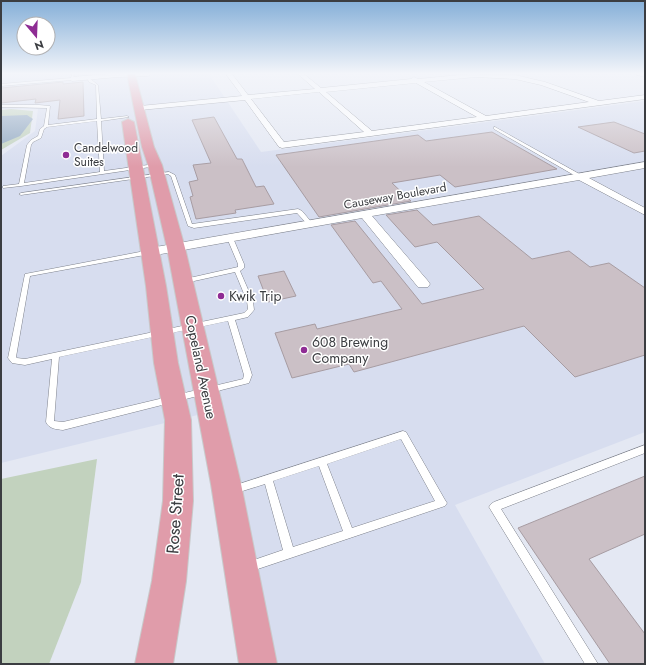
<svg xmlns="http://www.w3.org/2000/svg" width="646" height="665" font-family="Jost,sans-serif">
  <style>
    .built { fill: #d7ddef }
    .green { fill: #c2d2be }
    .water { fill: #91a8c1 }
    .building { fill: #cbc0c6; stroke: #a79ca2 }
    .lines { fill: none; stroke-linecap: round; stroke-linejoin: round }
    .service-casing { stroke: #7f838d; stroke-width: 1 }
    .minor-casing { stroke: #7f838d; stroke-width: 1 }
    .trunk-casing { stroke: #c8c9ca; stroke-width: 2 }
    .service { fill: #fff; fill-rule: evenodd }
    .minor { fill: #fff; fill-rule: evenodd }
    .trunk { fill: #e09caa; fill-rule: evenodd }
    .poi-dot { fill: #8f2c94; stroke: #fff; stroke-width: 1.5 }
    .labels { text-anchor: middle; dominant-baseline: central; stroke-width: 3; stroke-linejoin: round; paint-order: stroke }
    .far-poi-label { font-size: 12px; fill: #3b3d41; stroke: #fff; text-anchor: start }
    .far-street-label { font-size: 12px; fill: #3b3d41; stroke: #fff }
    .poi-label { font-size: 14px; fill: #3b3d41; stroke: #fff; text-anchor: start }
    .street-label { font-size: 14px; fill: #3b3d41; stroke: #fff }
    .near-street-label { font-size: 17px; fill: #3b3d41; stroke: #fff }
  </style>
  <rect width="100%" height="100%" fill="#e4e8f3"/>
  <!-- built -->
  <polygon class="built" points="1,74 209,74 261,152 645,101 645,432 455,505 545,664 258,664 214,411 1,463 1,156 35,131 38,109 1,109"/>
  <!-- green -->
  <g class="green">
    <polygon points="11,109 33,111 30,133 1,150 1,110"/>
    <polygon points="97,459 81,582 49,664 1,664 1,479"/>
  </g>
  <!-- water -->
  <polygon class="water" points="27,115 33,119 20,136 1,144 1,116"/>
  <!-- building -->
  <g class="building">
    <polygon points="63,82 63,84 83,82 84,116 58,119 60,100 35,103 36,99 1,103 1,88"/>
    <polygon points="214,117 237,159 242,159 256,187 264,186 274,204 235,210 236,213 196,219 190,197 193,196 189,182 198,180 193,165 211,163 192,120"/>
    <polygon points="614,122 645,134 645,151 634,153 578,127"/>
    <polygon points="492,132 557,169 455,187 440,175 392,183 411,201 319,217 276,155 418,135 426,141"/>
    <polygon points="417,210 433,225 479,216 532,259 569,251 590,267 609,263 645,288 645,355 575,377 524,326 354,372 349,364 292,378 275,333 315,324 317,329 402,309 381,281 373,283 331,225 355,221 422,304 484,289 437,242 415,247 386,215"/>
    <polygon points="284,271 296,296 268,302 258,276"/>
    <polygon points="645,476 645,534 589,559 645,634 645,664 610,664 518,528"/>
  </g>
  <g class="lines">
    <!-- service casing -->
    <g class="service-casing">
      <g id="service">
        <polygon points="72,74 74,74 73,79 72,80 1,86 1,84 71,78"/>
        <path d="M88,77L98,85L101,119L127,116L129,117L101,121L104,171L155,164L157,165V166L21,186L3,188V186L19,184L27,145L31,140L38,136L40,129L44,126L47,108L1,107V105H39L50,106L48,125L97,119L96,85L89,82L87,78ZM97,121L100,172L24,183L31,145L33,142L41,138L44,129L47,127Z"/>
        <polygon points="495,127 583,176 583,177 579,178 494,129 494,127"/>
        <polygon points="169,172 175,175 192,224 298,209 302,211 313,224 312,225 308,225 297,213 194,228 188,226 171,176 168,174 21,195 19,194 21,193"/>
        <path d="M230,236L233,238L244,264V268L240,271L253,301L254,310L248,317L235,320L252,375L249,383L63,430C56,429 49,429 46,422L52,359L25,365L12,363L8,358L25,274L150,250L153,252L150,254L30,276L16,357L17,358L25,359L244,313L248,309L247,301L235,272L185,283L182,281L185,279L238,267V264L227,238ZM228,321L244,375L243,379L63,422L54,421L59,357Z"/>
        <path d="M403,431L406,432L445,500L447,503L445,506L249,572L245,571L244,567L245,563L283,550L265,484L233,494L230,493L228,490L230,487ZM401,439L435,501L352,528L327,464ZM319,466L343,531L293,547L273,481Z"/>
        <polygon points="645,445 645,453 501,509 598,664 585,664 489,507 491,504 494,502"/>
      </g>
    </g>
    <!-- minor casing -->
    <g class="minor-casing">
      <g id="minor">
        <polygon points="108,74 151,74 148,76 118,77 72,81 69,79 72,77"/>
        <path d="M226,74H232L248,95L315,89L298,74H304L321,88L411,79L414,77L418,79L470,74L515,75L545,82L599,101L645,95V99L282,148L279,147L245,100L140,110L136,108L140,106L242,96ZM476,77L515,79L541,85L589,102L486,116L424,82ZM416,83L477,117L372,131L326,92ZM319,92L364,132L284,142L251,99Z"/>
        <polygon points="636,74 645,74 645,77 637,75"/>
        <polygon points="645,162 645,168 589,178 645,208 645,215 579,180 372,216 428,281 430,284 428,287 418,287 362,218 150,256 146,255 144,252 146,249 150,248"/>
      </g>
    </g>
    <!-- trunk casing -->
    <g class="trunk-casing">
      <g id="trunk">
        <polygon points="127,74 135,74 154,147 162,165 185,248 241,484 277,664 239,664 211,484 167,248 148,165 142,147"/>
        <polygon points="128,119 134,122 166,286 178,363 191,420 193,501 186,581 173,664 135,664 152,581 163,501 165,420 154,363 146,286 122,122"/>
      </g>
    </g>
    <!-- service -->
    <use href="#service" class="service"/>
    <!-- minor -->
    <use href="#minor" class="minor"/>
    <!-- trunk -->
    <use href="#trunk" class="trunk"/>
  </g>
  <!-- sky -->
  <linearGradient id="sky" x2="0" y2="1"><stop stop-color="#85afd8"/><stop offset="0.44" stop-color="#f3f5fa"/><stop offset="1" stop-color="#f3f5fa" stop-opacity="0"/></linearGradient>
  <rect width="646" height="167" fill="url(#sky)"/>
  <!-- markers -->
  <g class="poi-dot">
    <circle cx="66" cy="155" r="4"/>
    <circle cx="221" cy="296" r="4"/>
    <circle cx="304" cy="350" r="4"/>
  </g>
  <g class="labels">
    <!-- far-poi labels -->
    <g class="far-poi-label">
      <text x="74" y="148">Candelwood<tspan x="74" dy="14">Suites</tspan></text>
    </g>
    <!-- far-street labels -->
    <g class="far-street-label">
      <text transform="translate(395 196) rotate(-10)">Causeway Boulevard</text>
    </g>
    <!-- poi labels -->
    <g class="poi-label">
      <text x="229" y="296">Kwik Trip</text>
      <text x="312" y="342">608 Brewing<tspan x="312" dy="16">Company</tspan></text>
    </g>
    <!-- street labels -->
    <g class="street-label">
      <text transform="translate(201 367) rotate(78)">Copeland Avenue</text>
    </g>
    <!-- near-street labels -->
    <g class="near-street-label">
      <text transform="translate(175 514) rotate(-86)">Rose Street</text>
    </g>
  </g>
  <!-- border -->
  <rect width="646" height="665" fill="none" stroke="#3b3d41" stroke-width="4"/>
  <!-- north arrow -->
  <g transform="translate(36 36) rotate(161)"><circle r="19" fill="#ffffff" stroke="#b1b1b3"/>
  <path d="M0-3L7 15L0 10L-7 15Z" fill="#8f2c94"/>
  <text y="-6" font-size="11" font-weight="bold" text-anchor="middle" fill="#3b3d41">N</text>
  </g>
</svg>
